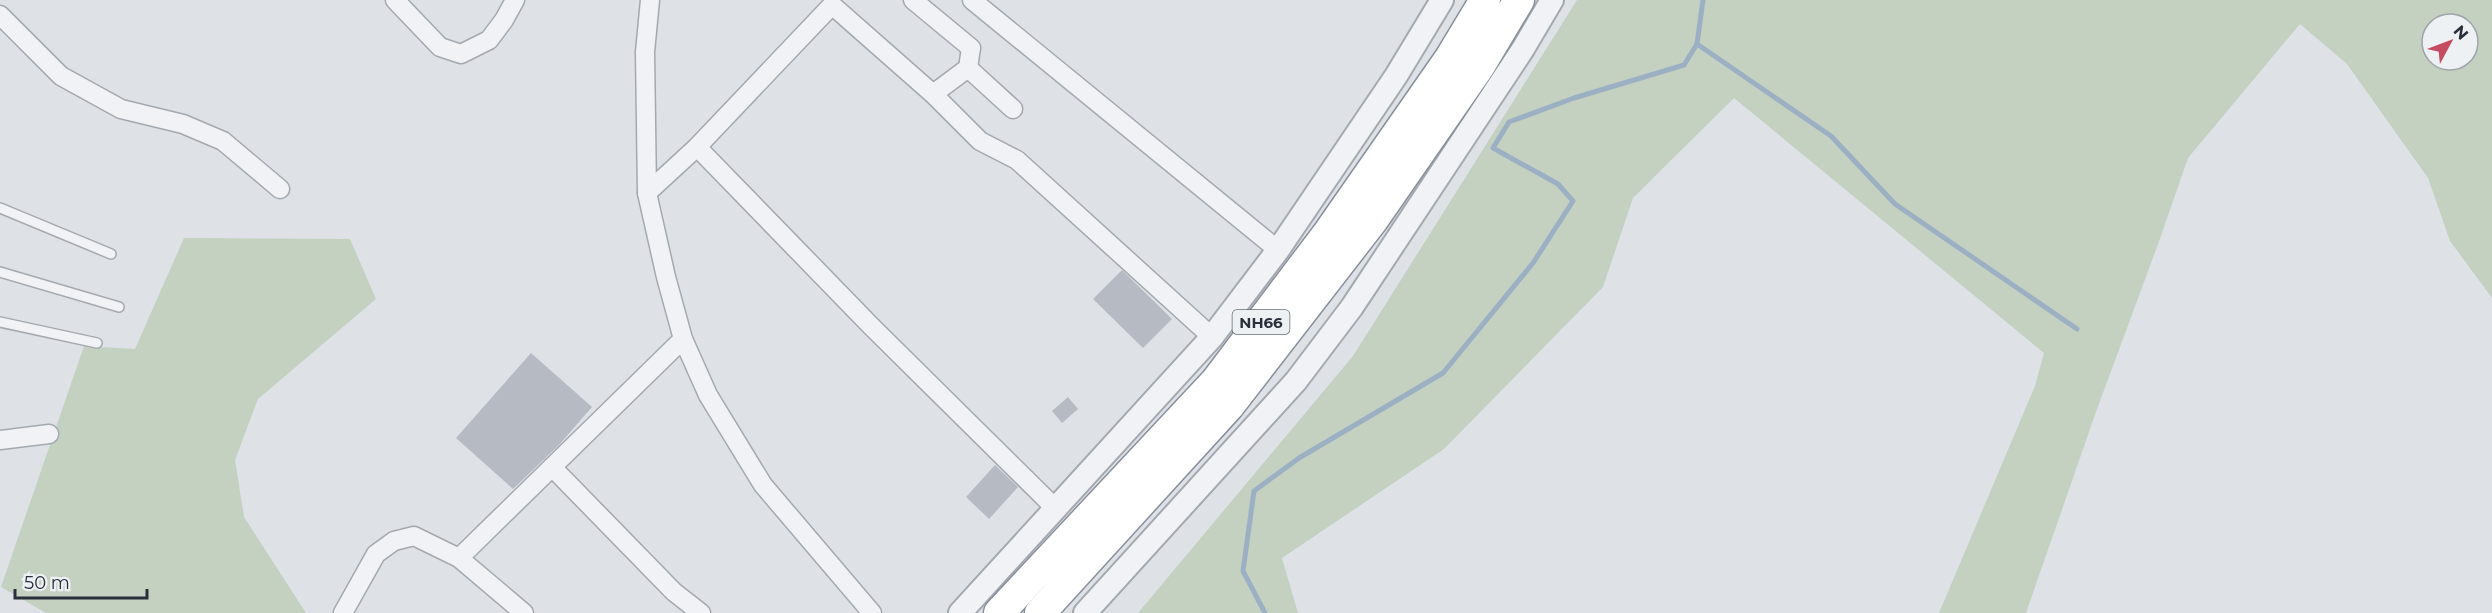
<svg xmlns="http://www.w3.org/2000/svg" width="2492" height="613" font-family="Montserrat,sans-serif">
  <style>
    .green { fill: #c4d0c0; fill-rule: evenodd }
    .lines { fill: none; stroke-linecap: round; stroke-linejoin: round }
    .stream { stroke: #9cb0c4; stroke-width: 5 }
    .building { fill: #b6bbc3 }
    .service-casing { stroke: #a4a9b0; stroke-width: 12 }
    .minor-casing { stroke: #a4a9b0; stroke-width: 21 }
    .tertiary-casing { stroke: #a4a9b0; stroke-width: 26 }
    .trunk-casing { stroke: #87909c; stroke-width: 33 }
    .service { stroke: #f1f2f5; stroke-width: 9 }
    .minor { stroke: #f1f2f5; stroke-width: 18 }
    .tertiary { stroke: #f1f2f5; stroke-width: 22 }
    .trunk { stroke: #fff; stroke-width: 30 }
    .labels { text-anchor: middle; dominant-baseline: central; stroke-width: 5; stroke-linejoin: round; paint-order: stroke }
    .shield { fill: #edf1f4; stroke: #646a73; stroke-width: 1.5 }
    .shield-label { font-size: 15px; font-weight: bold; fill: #29303c }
  </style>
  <rect width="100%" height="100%" fill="#dee2e7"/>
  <!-- green -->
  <g class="green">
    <path d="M1577,0H2492V298L2450,241L2428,178L2347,64L2300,24L2188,158L2157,247L2097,409L2026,613H1939L2035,386L2044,353L1734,98L1633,198L1603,287L1444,449L1282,558L1298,613H1138L1353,356ZM2432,24H2468V60H2432Z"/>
    <polygon points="184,238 350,239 376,299 258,399 235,460 244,517 306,613 46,613 1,587 84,346 135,349"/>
  </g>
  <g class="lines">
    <!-- stream -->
    <g class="stream">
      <polyline points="1697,44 1831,136 1895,204 2077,329"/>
      <polyline points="1265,613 1243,571 1254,491 1299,458 1443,373 1533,263 1573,201 1558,184 1493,148 1509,122 1574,98 1684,65 1697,44 1703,0"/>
    </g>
  </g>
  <!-- building -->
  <g class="building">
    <polygon points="1122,270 1172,319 1143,348 1093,299"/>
    <polygon points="531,353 592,407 559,445 513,489 456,438"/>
    <polygon points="1068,397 1078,409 1062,423 1052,411"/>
    <polygon points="995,465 1018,487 989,519 966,497"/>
  </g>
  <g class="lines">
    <!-- service casing -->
    <g class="service-casing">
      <g id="service">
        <polyline points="0,208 111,254"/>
        <polyline points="0,272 119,307"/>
        <polyline points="0,322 97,343"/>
      </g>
    </g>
    <!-- minor casing -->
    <g class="minor-casing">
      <g id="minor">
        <polyline points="395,0 440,47 461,54 489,40 504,20 515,0"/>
        <polyline points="650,0 645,52 647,193 666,277 683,339 708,395 763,485 872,613"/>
        <polyline points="913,0 971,48 968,68"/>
        <polyline points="972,0 1278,250"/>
        <polyline points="0,15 61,76 121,109 183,124 223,141 280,189"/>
        <polyline points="933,94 968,68 1013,109"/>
        <polyline points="697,147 832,5 933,94 980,141 1017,160 1212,337"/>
        <polyline points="647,193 697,147 871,326 1056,509"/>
        <polyline points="0,440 49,434"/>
        <polyline points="552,467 674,592 701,613"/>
        <polyline points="459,558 683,339"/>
        <polyline points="343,613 376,554 394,541 414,536 459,558 524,613"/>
      </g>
    </g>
    <!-- tertiary casing -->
    <g class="tertiary-casing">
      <g id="tertiary">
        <polyline points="960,613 1212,337 1278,250 1396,76 1442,0"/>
        <polyline points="1085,613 1296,381 1352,307 1523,49 1552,0"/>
      </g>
    </g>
    <!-- trunk casing -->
    <g class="trunk-casing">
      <g id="trunk">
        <polyline points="999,613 1216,381 1328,233 1450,58 1485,0"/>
        <polyline points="1040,613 1229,406 1373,220 1479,67 1519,0"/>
      </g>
    </g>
    <!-- service -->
    <use href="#service" class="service"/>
    <!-- minor -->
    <use href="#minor" class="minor"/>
    <!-- tertiary -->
    <use href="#tertiary" class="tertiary"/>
    <!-- trunk -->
    <use href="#trunk" class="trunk"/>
  </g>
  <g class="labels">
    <!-- shield labels -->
    <rect class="shield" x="1232.5" y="310" width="57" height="24" rx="4.5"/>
    <g class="shield-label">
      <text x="1261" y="322">NH66</text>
    </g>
  </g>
  <!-- north arrow -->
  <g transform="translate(2450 42) rotate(49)"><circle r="28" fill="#edf1f4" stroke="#9fa4aa" stroke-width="1.5"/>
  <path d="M0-4.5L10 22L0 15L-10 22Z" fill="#c44b60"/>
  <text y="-9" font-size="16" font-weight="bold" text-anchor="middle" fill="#29303c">N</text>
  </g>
  <!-- scale -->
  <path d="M15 589v9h132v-9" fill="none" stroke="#29303c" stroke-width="3"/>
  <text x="24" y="589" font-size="18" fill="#29303c" stroke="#edf1f4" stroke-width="4.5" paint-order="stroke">50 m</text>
</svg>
